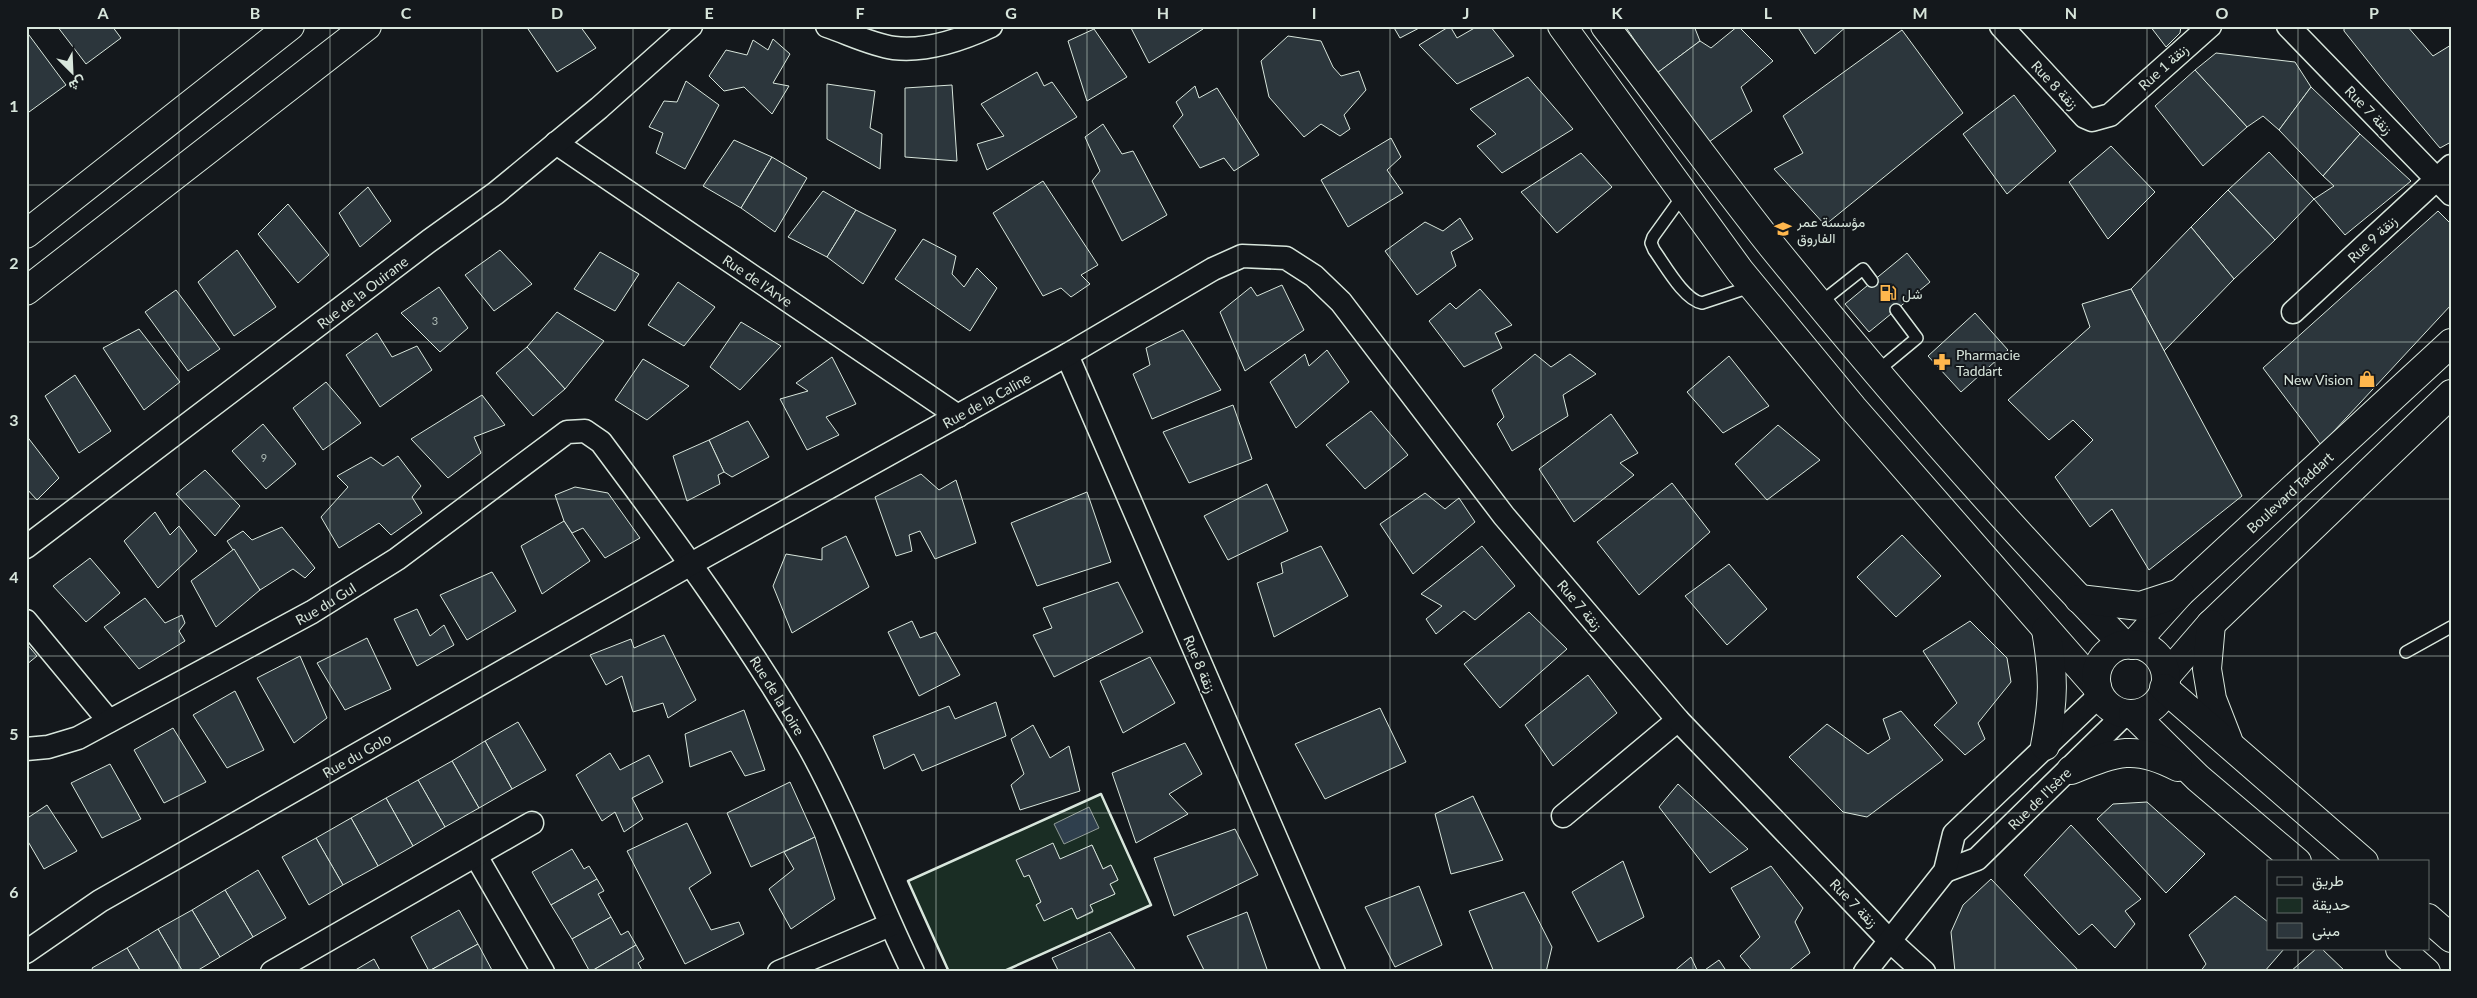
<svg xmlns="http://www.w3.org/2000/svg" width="2477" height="998" font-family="Lato,Vazirmatn,sans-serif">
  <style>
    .green { fill: #1a2d24; stroke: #939e99; fill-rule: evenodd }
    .water { fill: #2f3f4d; stroke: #939e99 }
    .building { fill: #2c363c; stroke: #d8e6dc }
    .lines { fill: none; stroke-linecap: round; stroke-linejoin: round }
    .service-casing { stroke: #d8e6dc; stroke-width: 14 }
    .minor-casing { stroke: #d8e6dc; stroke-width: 25 }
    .tertiary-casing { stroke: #d8e6dc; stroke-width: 30 }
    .primary-casing { stroke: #d8e6dc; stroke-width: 30 }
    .trunk-casing { stroke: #d8e6dc; stroke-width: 30 }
    .service { stroke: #14181c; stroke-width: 11 }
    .minor { stroke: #14181c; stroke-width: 22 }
    .tertiary { stroke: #14181c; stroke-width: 28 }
    .primary { stroke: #14181c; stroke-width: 28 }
    .trunk { stroke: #14181c; stroke-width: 28 }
    .wall { stroke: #d8e6dc; stroke-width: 2.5 }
    .grid { fill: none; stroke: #d8e6dc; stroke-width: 1; stroke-opacity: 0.55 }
    .labels { text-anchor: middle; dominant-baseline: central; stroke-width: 4; stroke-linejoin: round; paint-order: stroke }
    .number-label { font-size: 11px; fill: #adbab4 }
    .street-label { font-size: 14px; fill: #d8e6dc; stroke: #14181c }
    .poi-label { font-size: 14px; fill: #d8e6dc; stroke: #14181c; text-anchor: start }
    .neatline { fill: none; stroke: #d8e6dc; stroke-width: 2 }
    .grid-label { font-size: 16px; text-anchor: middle; font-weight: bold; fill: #d8e6dc }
  </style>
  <rect width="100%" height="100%" fill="#14181c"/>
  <!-- green -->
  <path class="green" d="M1101,794L1151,905L1002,972H949L908,881ZM1092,845L1103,869L1111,865L1118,880L1110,884L1115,894L1090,905L1093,912L1077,919L1072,908L1036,905L1041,902L1029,875Z"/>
  <!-- water -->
  <polygon class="water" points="1089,807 1099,828 1064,844 1054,824"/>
  <!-- building -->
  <g class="building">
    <polygon points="57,26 112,26 121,38 86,64"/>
    <polygon points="526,26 580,26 596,48 557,72"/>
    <polygon points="1130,26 1201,26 1203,29 1149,63"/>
    <polygon points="1393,26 1423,26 1400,38"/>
    <polygon points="1450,26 1457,38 1478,26 1490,26 1514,56 1457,84 1419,45"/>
    <polygon points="1625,26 1694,26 1700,41 1657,73"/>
    <polygon points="1738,26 1773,61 1741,87 1752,111 1709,142 1657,73 1700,41 1711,48"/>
    <polygon points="1797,26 1847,26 1815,54"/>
    <polygon points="2150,26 2181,26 2180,33 2166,47"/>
    <polygon points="2344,26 2407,26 2433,56 2451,45 2451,142 2440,148 2383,80 2344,31"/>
    <polygon points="1094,29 1127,77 1087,101 1068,41"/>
    <polygon points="1902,30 1963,113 1825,225 1774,169 1803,153 1783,116"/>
    <polygon points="26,31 66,85 29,112 26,108"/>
    <polygon points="1288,36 1321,41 1333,67 1341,76 1359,71 1366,90 1344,115 1350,129 1340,136 1321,124 1304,137 1269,97 1261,61"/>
    <polygon points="773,39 790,54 773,83 789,86 772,114 744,87 724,91 709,76 726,50 747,55 753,40 768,50"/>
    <polygon points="2216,53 2295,62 2311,87 2279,130 2263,116 2247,127 2195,70"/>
    <polygon points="2195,70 2247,127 2203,166 2155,106"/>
    <polygon points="1037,72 1044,86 1052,82 1077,117 987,170 977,144 1004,136 981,104"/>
    <polygon points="1528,77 1573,129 1502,173 1477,146 1496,134 1470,109"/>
    <polygon points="686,81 719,105 685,169 656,153 663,133 649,127 664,101 677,102"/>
    <polygon points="827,84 875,91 870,128 882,134 880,169 827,139"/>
    <polygon points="952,85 957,161 905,157 905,88"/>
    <polygon points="1195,86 1199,98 1217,88 1259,155 1234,171 1224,158 1200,168 1173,126 1183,115 1176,102"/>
    <polygon points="2311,87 2360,134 2323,176 2279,130"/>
    <polygon points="2014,95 2056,151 2007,194 1963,134"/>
    <polygon points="1103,124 1122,154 1133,151 1167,215 1122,241 1092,181 1100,171 1085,137"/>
    <polygon points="2360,134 2411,181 2345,235 2314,199 2334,186 2323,176"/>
    <polygon points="1391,138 1401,157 1387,170 1403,193 1348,227 1321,180"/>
    <polygon points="734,140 772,157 741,208 703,186"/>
    <polygon points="2111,146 2155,192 2108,239 2069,182"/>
    <polygon points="2269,152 2314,199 2275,240 2228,190"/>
    <polygon points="1581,153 1612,187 1557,233 1521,192"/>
    <polygon points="772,157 807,178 775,232 741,208"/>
    <polygon points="1043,181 1098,265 1081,275 1090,284 1071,297 1061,288 1043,296 993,213"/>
    <polygon points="368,187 391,221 360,247 339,213"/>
    <polygon points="2228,190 2275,240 2234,279 2191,227"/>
    <polygon points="823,191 856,210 827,257 788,237"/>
    <polygon points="288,204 329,255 298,283 258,234"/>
    <polygon points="856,210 896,230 863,284 827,257"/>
    <polygon points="2438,211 2451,224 2451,305 2321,445 2263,368"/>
    <polygon points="1460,218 1473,239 1451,252 1456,266 1417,295 1385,251 1425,222 1443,231"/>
    <polygon points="2191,227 2234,279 2164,351 2131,289"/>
    <polygon points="923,239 956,256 952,274 964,287 977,268 997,288 970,331 895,279"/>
    <polygon points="237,250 276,307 234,336 198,282"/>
    <polygon points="500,250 532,284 494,311 465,275"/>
    <polygon points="600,252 639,274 615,311 574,289"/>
    <polygon points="1907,253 1930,282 1869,332 1845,304"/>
    <polygon points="678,282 715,307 684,346 648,325"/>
    <polygon points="1282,285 1304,330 1245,371 1220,312 1251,287 1257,296"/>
    <polygon points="439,287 468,328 440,352 401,313"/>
    <polygon points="1480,289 1512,325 1495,333 1502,348 1464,367 1429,321 1450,303 1456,309"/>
    <polygon points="2131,289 2242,496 2149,570 2112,509 2090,527 2055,477 2093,440 2073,420 2049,440 2008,400 2090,327 2082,304"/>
    <polygon points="176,290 220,349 188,371 145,312"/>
    <polygon points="557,312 604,341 565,389 527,347"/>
    <polygon points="1975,313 2008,350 1961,392 1928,356"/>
    <polygon points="741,322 781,346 740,390 710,367"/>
    <polygon points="139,329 180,382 144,410 103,348"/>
    <polygon points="1183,330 1221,390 1152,419 1133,374 1150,365 1146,348"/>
    <polygon points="377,333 392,357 417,346 432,370 380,407 346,355"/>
    <polygon points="527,347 565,389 533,416 496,373"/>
    <polygon points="1327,350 1349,382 1296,428 1270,382 1305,354 1309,366"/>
    <polygon points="1535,354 1551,367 1570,354 1596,374 1563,395 1568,416 1512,451 1497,424 1504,417 1492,390"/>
    <polygon points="1729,356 1769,406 1723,433 1687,392"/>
    <polygon points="832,357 856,404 826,417 839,435 807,450 780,399 808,391 796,383"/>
    <polygon points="643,359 689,386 647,420 615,400"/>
    <polygon points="75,375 111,431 79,453 45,396"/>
    <polygon points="326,382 361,423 323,450 293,408"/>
    <polygon points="482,395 505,425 474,437 481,453 448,478 411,439"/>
    <polygon points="1233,405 1252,459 1189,483 1163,432"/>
    <polygon points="1371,411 1408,455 1365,489 1326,445"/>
    <polygon points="1611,414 1638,453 1620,463 1634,475 1574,522 1539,469"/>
    <polygon points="748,421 769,457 732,477 724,472 709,440"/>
    <polygon points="263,424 296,464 266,489 232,451"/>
    <polygon points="1778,425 1820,460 1767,500 1735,464"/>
    <polygon points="26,435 59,478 37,500 26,488"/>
    <polygon points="709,440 724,472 718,475 720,484 687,501 673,456"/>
    <polygon points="398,456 421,486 412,497 422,513 391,535 379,523 339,548 321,517 348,487 337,476 371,457 383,466"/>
    <polygon points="205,470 240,506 215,536 176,494"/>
    <polygon points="921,474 939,490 956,480 976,543 935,559 920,531 909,535 912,551 896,556 875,497"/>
    <polygon points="1672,483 1710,532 1639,595 1597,542"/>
    <polygon points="1267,484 1288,531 1228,560 1204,516"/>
    <polygon points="575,487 608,493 640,538 605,558 583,528 572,533 564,521 555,495"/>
    <polygon points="1087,492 1111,562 1037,586 1011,523"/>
    <polygon points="1425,493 1445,509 1459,498 1475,522 1413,574 1380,524"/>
    <polygon points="155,512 170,535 179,526 197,551 158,588 124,541"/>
    <polygon points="564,521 590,561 542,594 521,546"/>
    <polygon points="282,527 315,568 305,578 293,569 260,590 227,541 243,531 252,540"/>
    <polygon points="1902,535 1941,576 1896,617 1857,577"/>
    <polygon points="846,536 869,587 792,633 773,586 786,554 822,560 822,548"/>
    <polygon points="1321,546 1348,596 1274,637 1257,583 1283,573 1281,563"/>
    <polygon points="1482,546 1515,586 1475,620 1464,611 1436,634 1426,619 1442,606 1421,594"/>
    <polygon points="234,549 260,590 216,627 191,581"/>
    <polygon points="90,558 120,593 86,622 53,586"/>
    <polygon points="1729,564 1767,609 1727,645 1685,596"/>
    <polygon points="492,572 516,611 467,640 440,595"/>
    <polygon points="1118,582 1143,632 1054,677 1033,635 1052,628 1043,608"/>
    <polygon points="145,598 165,623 182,615 185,623 179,631 185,641 139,669 104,627"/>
    <polygon points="417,609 430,636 444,625 454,645 417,666 394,619"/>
    <polygon points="1529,612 1567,649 1500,708 1464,664"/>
    <polygon points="912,621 920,638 936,632 960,675 919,696 888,632"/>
    <polygon points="1970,621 2007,658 2011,682 1978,723 1985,739 1965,755 1934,725 1957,703 1923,651"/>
    <polygon points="664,635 696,700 668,718 663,703 633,712 622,676 606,685 590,655 631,639 634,648"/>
    <polygon points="367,638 391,689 345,710 317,663"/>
    <polygon points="26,643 37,656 26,665"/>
    <polygon points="300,656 327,718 294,743 257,678"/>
    <polygon points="1150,657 1175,703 1123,733 1100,681"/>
    <polygon points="1588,675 1617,713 1553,766 1525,725"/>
    <polygon points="235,691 264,750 227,768 193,715"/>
    <polygon points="996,702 1006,736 922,771 914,754 884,769 873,736 949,706 955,719"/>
    <polygon points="1380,708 1406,762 1325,799 1295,744"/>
    <polygon points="744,710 765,770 745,776 731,751 690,767 685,734"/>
    <polygon points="1901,711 1943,760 1867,817 1843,812 1789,757 1827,724 1868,754 1890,739 1883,719"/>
    <polygon points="518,722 546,770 512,789 485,741"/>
    <polygon points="1033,725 1050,758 1069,746 1080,791 1020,810 1011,785 1024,774 1011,739"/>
    <polygon points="173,728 206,782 164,803 134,750"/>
    <polygon points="485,741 512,789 479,808 452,761"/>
    <polygon points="1185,743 1202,774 1169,794 1188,814 1136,843 1112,773"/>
    <polygon points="610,753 620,770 649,755 663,782 632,798 643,819 624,832 615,812 602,821 576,775"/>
    <polygon points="452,761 479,808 445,827 418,780"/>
    <polygon points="110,764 141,819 102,838 71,783"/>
    <polygon points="418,780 445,827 413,846 386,798"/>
    <polygon points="790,782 815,837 751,867 727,813"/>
    <polygon points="1678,784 1748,849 1710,873 1659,807"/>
    <polygon points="1473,796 1503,860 1451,874 1435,814"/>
    <polygon points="386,798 413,846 378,866 351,818"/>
    <polygon points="2147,802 2205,854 2166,893 2097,819 2113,804"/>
    <polygon points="47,805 77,851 44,869 26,838 26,819"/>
    <polygon points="351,818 378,866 343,885 316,838"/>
    <polygon points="687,823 711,873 689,888 711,930 739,922 744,934 685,964 627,851"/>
    <polygon points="2071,825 2141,899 2125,911 2135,924 2115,948 2092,924 2079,935 2024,875"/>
    <polygon points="1235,829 1258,875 1174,916 1154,858"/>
    <polygon points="815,837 835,899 791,929 769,889 794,869 784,852"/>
    <polygon points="316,838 343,885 309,905 282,857"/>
    <polygon points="1053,843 1060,859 1092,845 1103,869 1111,865 1118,880 1110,884 1115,894 1090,905 1093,911 1077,919 1072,908 1044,921 1036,905 1041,902 1029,875 1024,877 1016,860"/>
    <polygon points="572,849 584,869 589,866 597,879 551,905 532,872"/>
    <polygon points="1623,861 1644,917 1598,942 1572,892"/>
    <polygon points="1771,866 1803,908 1795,922 1810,953 1787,972 1753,972 1740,956 1760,937 1731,888"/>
    <polygon points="258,870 286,918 253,937 225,890"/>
    <polygon points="597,879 604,891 598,894 611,917 572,939 551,905"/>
    <polygon points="1991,879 2080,972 1955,972 1951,932 1963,905"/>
    <polygon points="1419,886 1442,945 1395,967 1365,907"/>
    <polygon points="225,890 253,937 220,957 192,910"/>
    <polygon points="1524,892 1552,947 1546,972 1494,972 1469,911"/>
    <polygon points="2235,896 2268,922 2268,949 2284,949 2264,972 2200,972 2206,964 2189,935"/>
    <polygon points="192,910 220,957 195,972 183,972 158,929"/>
    <polygon points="459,910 478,944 429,971 411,937"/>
    <polygon points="1247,912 1268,972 1205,972 1187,936"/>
    <polygon points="611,917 621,935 628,931 636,945 590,972 572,939"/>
    <polygon points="158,929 183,972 141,972 127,948"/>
    <polygon points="1110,932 1137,972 1059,972 1052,958"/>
    <polygon points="478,944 493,972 430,972 429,971"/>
    <polygon points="636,945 644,959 638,963 643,972 590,972"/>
    <polygon points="127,948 141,972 94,972 92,968"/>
    <polygon points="2316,949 2322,949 2346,972 2290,972"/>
    <polygon points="1691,957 1698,972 1673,972"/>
    <polygon points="374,959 381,972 352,972"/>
    <polygon points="1719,960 1727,972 1702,972"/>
  </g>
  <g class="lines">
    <!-- service casing -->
    <g class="service-casing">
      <g id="service">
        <path d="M1684,194L1653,237L1651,243L1654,250C1665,265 1684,300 1702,303L1753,286"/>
        <polyline points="1820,303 1863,269 1872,281"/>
        <polyline points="1876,372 1917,338 1896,310"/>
        <polyline points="2406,652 2451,627"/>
      </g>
    </g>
    <!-- minor casing -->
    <g class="minor-casing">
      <g id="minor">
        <path d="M827,26C848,33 872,45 894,48C927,52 961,40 991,26"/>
        <polyline points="2001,26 2085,117 2092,120 2110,115 2210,26"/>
        <polyline points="2288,26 2451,194"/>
        <path id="s1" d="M556,143L958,416"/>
        <polyline points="2293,312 2451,166"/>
        <polyline points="1067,355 1334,972"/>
        <path id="s2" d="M26,547L429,241L496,193L599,108L691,26"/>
        <polyline points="26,621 109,721"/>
        <path id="s3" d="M26,749L48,747L78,738L312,612L397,559L567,432L585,431L601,442C674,540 747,639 808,745C849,818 876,897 913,972"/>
        <polyline points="1563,816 1678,720"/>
        <polyline points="476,856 543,972"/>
        <path id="s4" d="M1945,871L1977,859L2126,713"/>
        <path id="s5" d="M26,952L100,901L691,564L1067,355L1213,269L1242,256L1286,258L1314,276L1341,302L1504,516L1678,720L1890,941L1924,972"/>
        <polyline points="272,972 532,823"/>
        <polyline points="779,972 890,925"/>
        <polyline points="1865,972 1945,871 1954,834 2100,695"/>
      </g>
    </g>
    <!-- tertiary casing -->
    <g class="tertiary-casing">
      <g id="tertiary">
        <path id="s6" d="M2133,645L2180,593L2451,343"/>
        <polyline points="2166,676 2211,624 2451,394"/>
      </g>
    </g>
    <!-- primary casing -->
    <g class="primary-casing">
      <g id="primary">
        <polyline points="1562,26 1740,271 1853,408 2097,687"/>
        <path d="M1605,26C1661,99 1715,174 1772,246C1884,384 2000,518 2124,645"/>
        <polyline points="2079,599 2140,606 2180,593"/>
        <polyline points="2211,624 2207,669 2212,699 2228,740"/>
        <circle cx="2131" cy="679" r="35"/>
        <polyline points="2164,688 2364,862"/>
        <polyline points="2133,714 2198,778 2297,862"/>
        <path d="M2045,746C2054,699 2054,676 2046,630"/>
        <path d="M2071,770C2116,752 2134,744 2178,767"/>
        <polyline points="2428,918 2451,938"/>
        <polyline points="2400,949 2426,972"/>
      </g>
    </g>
    <!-- trunk casing -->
    <g class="trunk-casing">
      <g id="trunk">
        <polyline points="26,234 290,26"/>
        <polyline points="26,291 367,26"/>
      </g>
    </g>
    <!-- service -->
    <use href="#service" class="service"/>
    <!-- minor -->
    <use href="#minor" class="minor"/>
    <!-- tertiary -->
    <use href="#tertiary" class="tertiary"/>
    <!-- primary -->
    <use href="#primary" class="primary"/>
    <!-- trunk -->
    <use href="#trunk" class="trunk"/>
    <!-- wall -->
    <polyline class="wall" points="949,972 908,881 1101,794 1151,905 1002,972"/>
  </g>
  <!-- grid -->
  <path class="grid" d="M179,26V972M330,26V972M482,26V972M633,26V972M784,26V972M936,26V972M1087,26V972M1238,26V972M1390,26V972M1541,26V972M1693,26V972M1844,26V972M1995,26V972M2147,26V972M2298,26V862M26,185H2451M26,342H2451M26,499H2451M26,656H2451M26,813H2451M2298,949V972"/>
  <!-- icons -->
  <defs>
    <g id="school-bare" transform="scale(1.35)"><path d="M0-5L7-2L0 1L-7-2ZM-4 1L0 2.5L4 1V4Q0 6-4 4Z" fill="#ffb74d" stroke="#14181c" stroke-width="2.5" paint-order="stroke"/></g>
    <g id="fuel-bare" transform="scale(1.35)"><path d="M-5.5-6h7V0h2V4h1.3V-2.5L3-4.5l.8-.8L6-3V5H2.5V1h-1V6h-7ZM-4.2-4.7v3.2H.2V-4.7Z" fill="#ffb74d" stroke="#14181c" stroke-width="2.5" paint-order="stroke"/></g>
    <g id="pharmacy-bare" transform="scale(1.35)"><path d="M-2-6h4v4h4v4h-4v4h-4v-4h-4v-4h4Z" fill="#ffb74d" stroke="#14181c" stroke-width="2.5" paint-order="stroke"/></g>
    <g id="shop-bare" transform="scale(1.35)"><path d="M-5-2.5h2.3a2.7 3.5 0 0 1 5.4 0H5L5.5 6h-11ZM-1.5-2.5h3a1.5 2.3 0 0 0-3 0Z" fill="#ffb74d" stroke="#14181c" stroke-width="2.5" paint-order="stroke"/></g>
  </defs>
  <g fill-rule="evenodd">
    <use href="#school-bare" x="1783" y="229"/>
    <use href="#fuel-bare" x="1888" y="293"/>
    <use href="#pharmacy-bare" x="1942" y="362"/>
    <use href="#shop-bare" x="2367" y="379"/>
  </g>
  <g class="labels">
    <!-- number labels -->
    <g class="number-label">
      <text x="435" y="320">3</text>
      <text x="264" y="457">9</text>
    </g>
    <!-- street labels -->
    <g class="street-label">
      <text transform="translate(2163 67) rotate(-42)">Rue 1 زنقة</text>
      <text transform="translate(2055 85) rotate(47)">Rue 8 زنقة</text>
      <text transform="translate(2369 110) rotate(46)">Rue 7 زنقة</text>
      <text transform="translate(2372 239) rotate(-43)">Rue 9 زنقة</text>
      <text stroke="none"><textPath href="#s1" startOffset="244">Rue de l'Arve</textPath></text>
      <text stroke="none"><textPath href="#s2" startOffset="422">Rue de la Ouirane</textPath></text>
      <text stroke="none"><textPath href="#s5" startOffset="1108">Rue de la Caline</textPath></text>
      <text stroke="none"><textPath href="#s6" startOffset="219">Boulevard Taddart</textPath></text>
      <text stroke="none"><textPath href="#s3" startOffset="335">Rue du Gul</textPath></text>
      <text transform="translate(1580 605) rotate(50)">Rue 7 زنقة</text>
      <text transform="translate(1200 664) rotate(67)">Rue 8 زنقة</text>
      <text stroke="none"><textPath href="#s3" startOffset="978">Rue de la Loire</textPath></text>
      <text stroke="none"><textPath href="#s5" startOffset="385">Rue du Golo</textPath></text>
      <text stroke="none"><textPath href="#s4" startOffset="121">Rue de l'Isère</textPath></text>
      <text transform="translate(1854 903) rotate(46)">Rue 7 زنقة</text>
    </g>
    <!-- poi labels -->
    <g class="poi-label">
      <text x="1797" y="221">مؤسسة عمر<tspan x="1797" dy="16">الفاروق</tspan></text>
      <text x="1902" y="293">شل</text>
      <text x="1956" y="354">Pharmacie<tspan x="1956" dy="16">Taddart</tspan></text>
      <text x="2353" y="379" text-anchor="end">New Vision</text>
    </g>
  </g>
  <!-- border -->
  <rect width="2477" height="998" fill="none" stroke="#14181c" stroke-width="55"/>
  <!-- legend -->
  <rect x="2267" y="860" width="162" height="90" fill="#14181c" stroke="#626a69"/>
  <rect x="2277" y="877" width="25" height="8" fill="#14181c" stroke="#626a69"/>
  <text x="2312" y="886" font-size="15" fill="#d8e6dc">طريق</text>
  <rect x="2277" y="898" width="25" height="15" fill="#1a2d24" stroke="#626a69"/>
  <text x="2312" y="910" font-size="15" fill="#d8e6dc">حديقة</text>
  <rect x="2277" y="923" width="25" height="15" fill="#2c363c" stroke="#626a69"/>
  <text x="2312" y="936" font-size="15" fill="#d8e6dc">مبنى</text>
  <!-- north arrow -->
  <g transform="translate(72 72) rotate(156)" stroke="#14181c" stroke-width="4" paint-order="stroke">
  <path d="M0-4L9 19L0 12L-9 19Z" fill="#d8e6dc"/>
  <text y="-8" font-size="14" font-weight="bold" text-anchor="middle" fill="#d8e6dc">ش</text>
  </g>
  <rect x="28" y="28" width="2422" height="942" class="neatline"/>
  <g class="grid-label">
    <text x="103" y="19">A</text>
    <text x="255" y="19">B</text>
    <text x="406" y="19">C</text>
    <text x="557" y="19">D</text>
    <text x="709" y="19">E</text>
    <text x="860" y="19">F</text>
    <text x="1011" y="19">G</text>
    <text x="1163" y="19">H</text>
    <text x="1314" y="19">I</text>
    <text x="1466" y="19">J</text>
    <text x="1617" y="19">K</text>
    <text x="1768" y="19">L</text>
    <text x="1920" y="19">M</text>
    <text x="2071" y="19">N</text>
    <text x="2222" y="19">O</text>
    <text x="2374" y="19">P</text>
    <text x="14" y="112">1</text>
    <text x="14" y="269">2</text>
    <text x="14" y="426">3</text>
    <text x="14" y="583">4</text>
    <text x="14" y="740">5</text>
    <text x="14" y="898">6</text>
  </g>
</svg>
